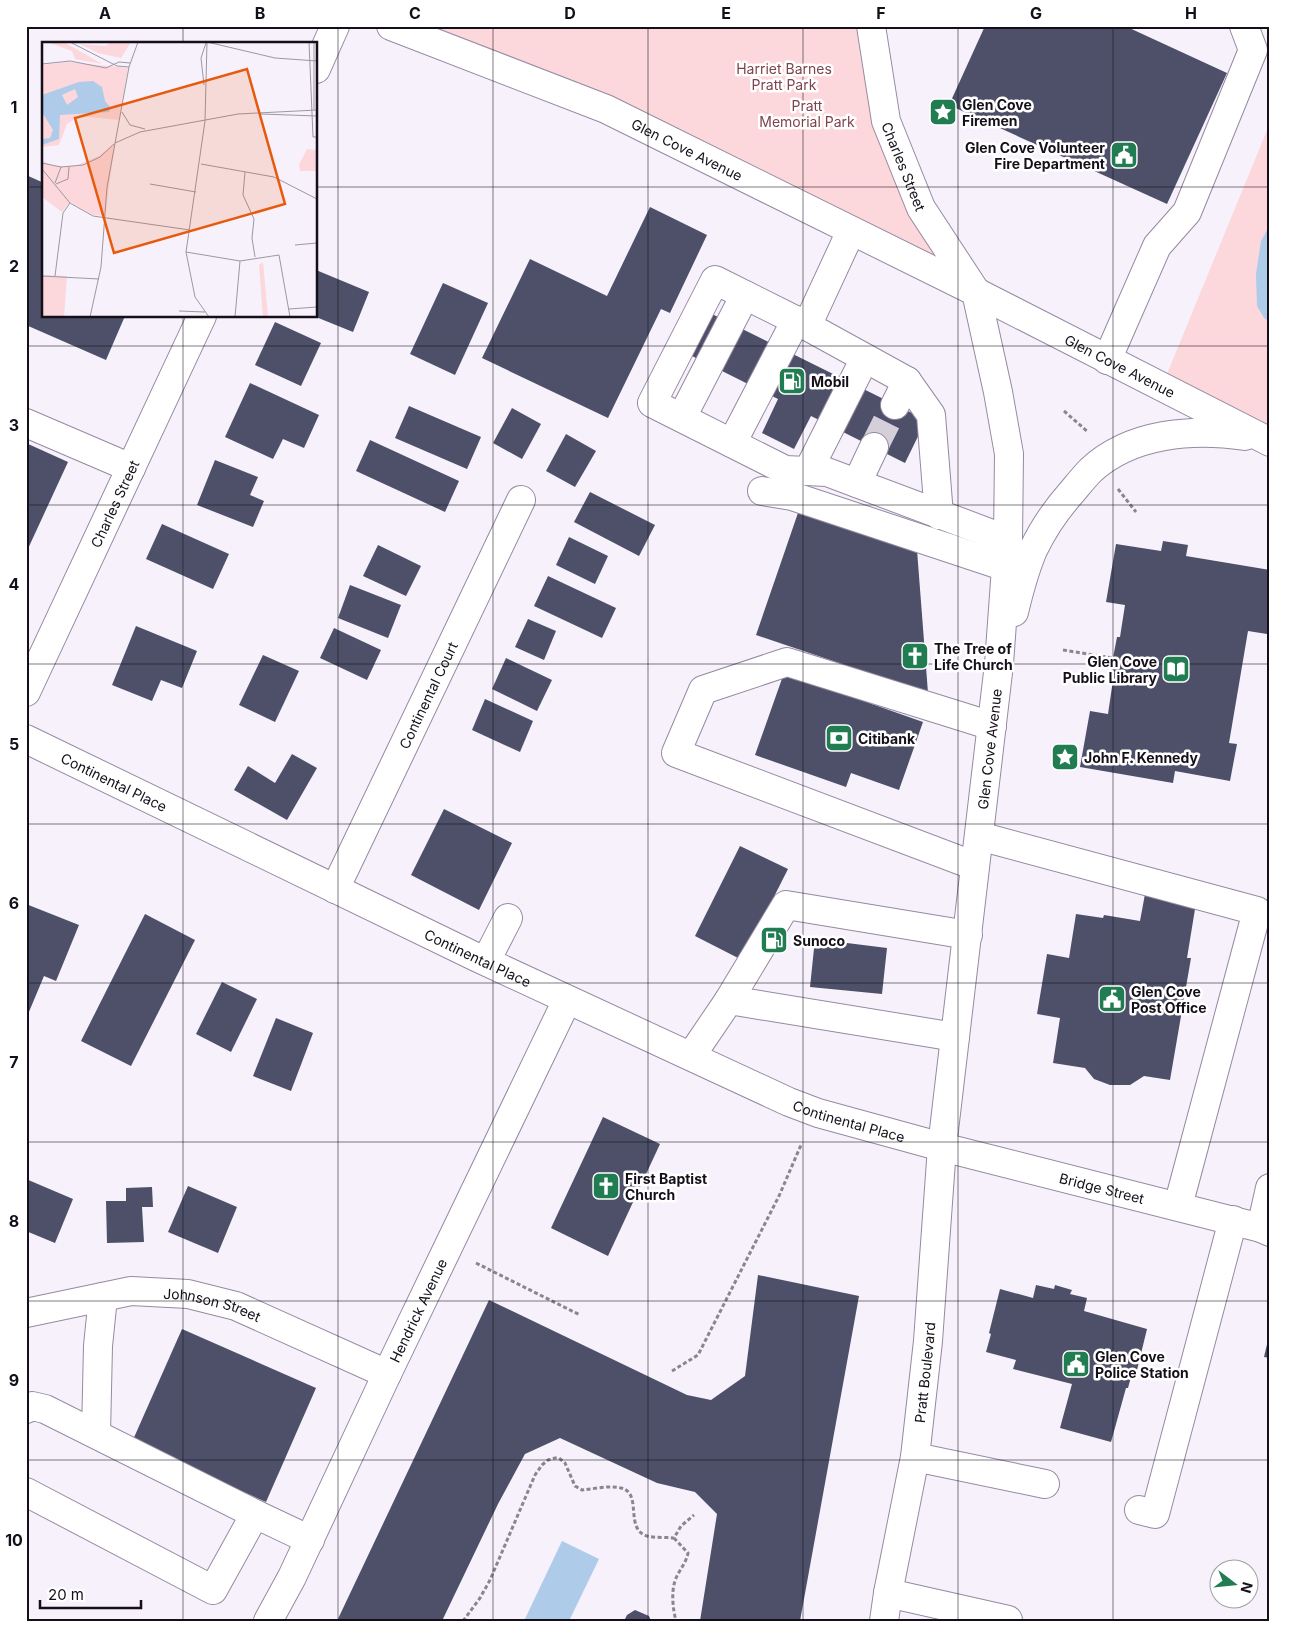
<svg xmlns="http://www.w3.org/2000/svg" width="1296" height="1647" font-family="Inter,sans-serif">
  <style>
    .green { fill: #fcd7db }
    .water { fill: #aecbe9 }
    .building { fill: #4d5068 }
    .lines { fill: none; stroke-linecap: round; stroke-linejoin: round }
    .minor-tunnel { stroke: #d5cfda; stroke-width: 28; stroke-dasharray: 28 14; stroke-linecap: butt }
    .minor-casing { stroke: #9689a2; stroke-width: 30 }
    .major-casing { stroke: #9689a2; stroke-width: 30 }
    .path { stroke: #8a858f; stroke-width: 3; stroke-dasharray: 4 2.5; stroke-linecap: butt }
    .minor { stroke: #fff; stroke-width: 28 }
    .major { stroke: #fff; stroke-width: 28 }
    .grid { fill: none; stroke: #140f18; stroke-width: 1; stroke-opacity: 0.55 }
    .labels { text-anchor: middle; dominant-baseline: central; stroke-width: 5; stroke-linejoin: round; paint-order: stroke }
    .park-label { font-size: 14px; fill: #7e434d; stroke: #fff }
    .poi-label { font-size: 14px; font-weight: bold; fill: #140f18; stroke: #fff; text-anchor: start }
    .street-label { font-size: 14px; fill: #140f18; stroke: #fff }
    .inset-road { fill: none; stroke: #9c97a1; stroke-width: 1 }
    .view { fill: #e8590c; fill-opacity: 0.15; stroke: #e8590c; stroke-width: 2.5 }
    .inset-edge { fill: none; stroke: #140f18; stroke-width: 2.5 }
    .neatline { fill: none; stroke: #140f18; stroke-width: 2 }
    .grid-label { font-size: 16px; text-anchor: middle; font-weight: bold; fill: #140f18 }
  </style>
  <rect width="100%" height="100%" fill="#f7f1fc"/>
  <!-- green -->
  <g class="green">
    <polygon points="382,26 881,26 896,117 933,205 971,288 606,109"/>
    <polygon points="1270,123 1270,431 1165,379"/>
  </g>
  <!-- water -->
  <g class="water">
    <polygon points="1270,225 1270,322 1264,318 1257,306 1256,274 1261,241"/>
    <polygon points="562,1541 599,1559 569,1621 524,1621"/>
  </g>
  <!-- building -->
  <g class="building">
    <polygon points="985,26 1125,26 1227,73 1167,204 949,105"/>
    <polygon points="26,175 44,183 44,316 125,316 106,360 26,325"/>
    <polygon points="650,207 707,235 670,313 661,309 608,418 482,358 530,259 607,296"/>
    <polygon points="316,270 369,292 353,332 316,317"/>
    <polygon points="443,283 488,303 455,375 410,354"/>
    <polygon points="712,314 926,420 905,463 811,416 794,449 762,433 778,399 692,356"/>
    <polygon points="275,322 321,343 301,386 255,365"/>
    <polygon points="250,383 319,415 304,448 283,439 273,459 225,437"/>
    <polygon points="409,406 481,437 467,469 395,438"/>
    <polygon points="512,408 541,424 522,459 493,443"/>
    <polygon points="566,434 596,451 575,487 546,471"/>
    <polygon points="370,440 459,481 445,512 356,471"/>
    <polygon points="26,443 68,462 26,553"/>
    <polygon points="215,460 258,477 250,495 264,501 253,527 197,505"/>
    <polygon points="590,492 655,525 639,556 574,522"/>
    <polygon points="799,510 917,550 928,693 756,635"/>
    <polygon points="162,524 229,554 213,589 146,559"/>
    <polygon points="569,537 608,556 595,584 556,565"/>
    <polygon points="1163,541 1188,545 1186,556 1270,570 1270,615 1267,634 1248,631 1229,743 1237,744 1230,781 1175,771 1173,783 1080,767 1090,711 1108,714 1113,680 1110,679 1113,658 1117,637 1120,637 1125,605 1106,602 1116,544 1161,551"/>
    <polygon points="378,545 421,566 406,596 363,576"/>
    <polygon points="548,576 616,608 602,638 534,606"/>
    <polygon points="350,585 401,605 388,638 338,618"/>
    <polygon points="528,619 556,631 544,660 515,647"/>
    <polygon points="136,626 197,651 182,688 161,680 152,701 112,685"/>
    <polygon points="334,628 381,650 367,680 320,658"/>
    <polygon points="263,655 299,671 275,722 239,705"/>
    <polygon points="506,658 552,680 537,711 492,689"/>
    <polygon points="784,673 923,722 899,790 851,773 846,787 755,755"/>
    <polygon points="485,699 533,721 520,752 472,730"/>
    <polygon points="292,754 317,768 287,820 234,790 248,766 275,783"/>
    <polygon points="444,809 512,843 479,910 411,875"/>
    <polygon points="740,846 788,869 742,960 695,936"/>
    <polygon points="1145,894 1196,903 1187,958 1191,958 1170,1080 1144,1076 1130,1085 1110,1085 1094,1079 1085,1068 1053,1063 1060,1018 1037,1014 1047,954 1069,958 1076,914 1103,918 1104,915 1140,921"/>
    <polygon points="26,904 79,925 56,981 44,976 26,1019"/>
    <polygon points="145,914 195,940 131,1066 81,1041"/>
    <polygon points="815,939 887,948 882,994 810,987"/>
    <polygon points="222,982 257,999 231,1052 196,1034"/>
    <polygon points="276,1018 313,1033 291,1091 253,1076"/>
    <polygon points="603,1117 660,1144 608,1256 551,1228"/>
    <polygon points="26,1179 73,1199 55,1243 26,1231"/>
    <polygon points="188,1186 237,1207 218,1253 168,1232"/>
    <polygon points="152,1187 153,1207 142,1207 144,1242 107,1243 106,1201 126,1201 126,1188"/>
    <polygon points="758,1275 859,1296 800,1621 700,1621 717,1514 695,1492 657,1483 560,1438 525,1454 498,1504 442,1621 337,1621 489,1300 687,1395 711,1400 745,1376"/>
    <polygon points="1036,1285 1054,1289 1055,1285 1072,1290 1070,1294 1087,1298 1084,1311 1147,1329 1136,1374 1132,1373 1128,1388 1126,1388 1111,1442 1060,1428 1072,1384 1013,1369 1016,1360 986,1352 991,1334 989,1333 1000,1289 1033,1298"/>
    <polygon points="182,1329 316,1388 266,1502 132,1442"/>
    <polygon points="1269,1336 1270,1336 1270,1358 1264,1357"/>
    <polygon points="635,1610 649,1616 651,1621 624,1621 627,1615"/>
  </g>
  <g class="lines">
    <!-- minor-tunnel -->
    <polyline class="minor-tunnel" points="874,447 895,405"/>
    <!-- minor casing -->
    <g class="minor-casing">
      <g id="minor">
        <path id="s1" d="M871,26L886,121L921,208L976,292"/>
        <polyline points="316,69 335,26"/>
        <polyline points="807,326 851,231"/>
        <polyline points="1107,360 1157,246 1187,212 1253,50 1244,26"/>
        <polyline points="895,405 907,381"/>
        <polyline points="682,417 745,295"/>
        <polyline points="26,423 131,468"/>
        <polyline points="732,443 796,320"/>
        <polyline points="808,471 865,358"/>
        <polyline points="857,483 874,447"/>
        <polyline points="762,491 792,496 1006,567"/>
        <polyline points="939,515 931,415 907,381 807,326 715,280 652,403 785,470 827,472 1008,540"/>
        <path id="s2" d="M26,692L202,316"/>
        <path id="s3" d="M26,739L476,957L789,1102L818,1113L942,1147"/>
        <polyline points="979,836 1257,911 1178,1206"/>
        <polyline points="975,866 676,753 703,690 787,662 992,726"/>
        <path id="s4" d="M335,889L521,500"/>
        <polyline points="486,961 508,918"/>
        <polyline points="955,1037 729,1000 786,905 968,935"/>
        <polyline points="691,1056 729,1000"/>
        <polyline points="1261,1228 1270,1188"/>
        <path id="s5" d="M26,1313L131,1291L188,1294L236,1306L387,1374"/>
        <polyline points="26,1409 32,1406 45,1409 255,1514 310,1540"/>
        <polyline points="96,1434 98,1346 103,1297"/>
        <polyline points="915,1457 1045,1484"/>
        <polyline points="26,1492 213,1590 255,1514"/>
        <polyline points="1139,1510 1155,1514 1233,1220"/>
        <polyline points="888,1593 1008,1620"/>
        <path id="s6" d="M268,1621L292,1577L387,1374L567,1000"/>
      </g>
    </g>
    <!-- major casing -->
    <g class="major-casing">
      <g id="major">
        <path id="s7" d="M391,26L606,109L976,292L1270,442"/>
        <path d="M1014,612C1019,591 1025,569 1033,550C1043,529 1055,511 1071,493C1077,486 1084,477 1091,470C1131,433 1193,428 1245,436"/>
        <path id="s8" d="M942,1147L1261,1228L1270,1232"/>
        <path id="s9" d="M884,1621L888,1593L915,1457L928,1341L942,1147L999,664L1008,540L1009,454L998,392L976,292"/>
      </g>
    </g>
    <!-- path -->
    <g class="path">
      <polyline points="1064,411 1088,432"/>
      <polyline points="1118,489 1136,512"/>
      <polyline points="1063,650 1113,658"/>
      <polyline points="476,1263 580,1315"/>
      <polyline points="672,1371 698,1355 779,1196 801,1145"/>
      <path d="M674,1538L688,1553C686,1564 678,1571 675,1581C671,1593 673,1609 676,1621"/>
      <path d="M463,1621L480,1598L490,1580L535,1475L542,1465L548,1460L555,1458H559L565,1463L575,1486L582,1490C594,1489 609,1485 621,1488C643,1493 624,1529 647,1536C655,1538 666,1537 674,1538L681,1526L694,1515"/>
    </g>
    <!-- minor -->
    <use href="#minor" class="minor"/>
    <!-- major -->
    <use href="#major" class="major"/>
  </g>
  <!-- grid -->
  <path class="grid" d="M183,26V44M338,26V1621M493,26V1621M648,26V1621M803,26V1621M958,26V1621M1113,26V1621M26,187H44M316,187H1270M183,316V1621M26,346H1270M26,505H1270M26,664H1270M26,824H1270M26,983H1270M26,1142H1270M26,1301H1270M26,1460H1270"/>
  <!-- icons -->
  <defs>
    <g id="sight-square" transform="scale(1.4375)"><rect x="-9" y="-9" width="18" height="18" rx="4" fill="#217c51" stroke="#fff"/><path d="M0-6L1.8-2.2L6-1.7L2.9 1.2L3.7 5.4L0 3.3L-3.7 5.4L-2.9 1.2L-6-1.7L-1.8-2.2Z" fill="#fff"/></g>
    <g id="civic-square" transform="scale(1.4375)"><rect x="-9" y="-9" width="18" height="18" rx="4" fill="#217c51" stroke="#fff"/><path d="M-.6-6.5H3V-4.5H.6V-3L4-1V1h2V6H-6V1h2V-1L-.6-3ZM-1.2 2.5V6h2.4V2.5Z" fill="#fff"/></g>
    <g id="fuel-square" transform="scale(1.4375)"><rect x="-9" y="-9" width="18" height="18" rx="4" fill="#217c51" stroke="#fff"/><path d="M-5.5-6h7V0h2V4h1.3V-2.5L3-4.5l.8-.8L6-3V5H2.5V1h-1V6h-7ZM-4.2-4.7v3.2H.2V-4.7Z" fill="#fff"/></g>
    <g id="church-square" transform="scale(1.4375)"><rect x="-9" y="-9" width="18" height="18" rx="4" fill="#217c51" stroke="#fff"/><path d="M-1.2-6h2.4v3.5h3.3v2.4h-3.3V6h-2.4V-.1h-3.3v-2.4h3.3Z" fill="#fff"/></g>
    <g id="library-square" transform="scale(1.4375)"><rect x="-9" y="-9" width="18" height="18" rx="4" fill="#217c51" stroke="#fff"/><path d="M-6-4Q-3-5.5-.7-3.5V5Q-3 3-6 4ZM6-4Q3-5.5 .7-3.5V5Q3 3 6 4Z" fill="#fff"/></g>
    <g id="bank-square" transform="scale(1.4375)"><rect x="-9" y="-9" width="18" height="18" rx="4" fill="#217c51" stroke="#fff"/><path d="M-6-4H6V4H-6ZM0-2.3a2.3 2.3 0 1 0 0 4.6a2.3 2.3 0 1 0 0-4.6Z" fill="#fff"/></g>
  </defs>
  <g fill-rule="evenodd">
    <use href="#sight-square" x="943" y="112"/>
    <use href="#civic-square" x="1124" y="155"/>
    <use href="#fuel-square" x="792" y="381"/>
    <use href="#church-square" x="915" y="656"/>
    <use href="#library-square" x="1176" y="669"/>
    <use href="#bank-square" x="839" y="738"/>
    <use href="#sight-square" x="1065" y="757"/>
    <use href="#fuel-square" x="774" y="940"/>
    <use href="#civic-square" x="1112" y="999"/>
    <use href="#church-square" x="606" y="1186"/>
    <use href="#civic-square" x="1076" y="1364"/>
  </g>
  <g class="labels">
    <!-- park labels -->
    <g class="park-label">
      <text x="784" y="68">Harriet Barnes<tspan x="784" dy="16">Pratt Park</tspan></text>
      <text x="807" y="105">Pratt<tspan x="807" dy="16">Memorial Park</tspan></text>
    </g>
    <!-- poi labels -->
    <g class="poi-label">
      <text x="962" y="104">Glen Cove<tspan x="962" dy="16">Firemen</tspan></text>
      <text x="1105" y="147" text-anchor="end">Glen Cove Volunteer<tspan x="1105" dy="16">Fire Department</tspan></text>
      <text x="811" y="381">Mobil</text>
      <text x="934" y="648">The Tree of<tspan x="934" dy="16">Life Church</tspan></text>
      <text x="1157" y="661" text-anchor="end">Glen Cove<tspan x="1157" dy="16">Public Library</tspan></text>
      <text x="858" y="738">Citibank</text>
      <text x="1084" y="757">John F. Kennedy</text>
      <text x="793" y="940">Sunoco</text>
      <text x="1131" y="991">Glen Cove<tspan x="1131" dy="16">Post Office</tspan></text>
      <text x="625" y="1178">First Baptist<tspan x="625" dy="16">Church</tspan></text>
      <text x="1095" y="1356">Glen Cove<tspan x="1095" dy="16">Police Station</tspan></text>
    </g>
    <!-- street labels -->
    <g class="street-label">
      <text stroke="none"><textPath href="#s7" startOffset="321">Glen Cove Avenue</textPath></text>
      <text stroke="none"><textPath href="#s1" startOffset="145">Charles Street</textPath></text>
      <text stroke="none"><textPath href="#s7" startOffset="805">Glen Cove Avenue</textPath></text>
      <text stroke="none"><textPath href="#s2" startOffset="208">Charles Street</textPath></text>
      <text stroke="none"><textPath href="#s4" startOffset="215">Continental Court</textPath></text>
      <text stroke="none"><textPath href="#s9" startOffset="879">Glen Cove Avenue</textPath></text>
      <text stroke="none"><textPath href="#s3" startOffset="98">Continental Place</textPath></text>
      <text stroke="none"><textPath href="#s3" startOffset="502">Continental Place</textPath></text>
      <text stroke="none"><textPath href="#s3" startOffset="908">Continental Place</textPath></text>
      <text stroke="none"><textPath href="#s8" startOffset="165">Bridge Street</textPath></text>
      <text stroke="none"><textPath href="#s5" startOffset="190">Johnson Street</textPath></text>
      <text stroke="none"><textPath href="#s6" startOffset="345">Hendrick Avenue</textPath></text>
      <text stroke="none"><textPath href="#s9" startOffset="252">Pratt Boulevard</textPath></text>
    </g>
  </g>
  <!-- overview -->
  <g transform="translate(42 42)">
    <rect width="275" height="275" fill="#f7f1fc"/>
    <path d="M5,0H22L60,22L33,17L30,9ZM69,0H89L79,16L56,11L38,2L64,4ZM26,20L86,26L77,78L37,74L25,82L17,103L0,105V23ZM73,101L63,174L51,173L28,160L20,170L0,155V119L13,124H33L57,114ZM265,107L275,108V129H258L257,123ZM221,220L226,275H221L217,223ZM0,233L25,234L22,275H0Z" fill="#fcd7db"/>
    <path d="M51,39L60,45L63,59L69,66L67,70L18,73L17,97L0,103V97L8,96L11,88L0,70V53L37,40ZM33,47L36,55L25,63L20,53Z" fill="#aecbe9" fill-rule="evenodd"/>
    <path class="inset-road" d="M28,0L75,24L87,25M165,0L233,16L275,19M267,0L271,95H275M0,22L28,19L64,26L77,20L88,21M162,43L159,16L164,1M272,68V0M80,70L88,83L103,87M219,72L275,74M163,79L144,210L153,255L167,275M163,79L165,0M73,101L98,90L196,72L275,68M0,121L19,125L41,123L58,115L72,102M159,122L232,135L275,157M0,127L28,161L51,174L148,188M203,130L201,153L212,177L210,196L213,215M13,141L19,125M14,142L26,137L27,125M108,142L154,150M253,203L275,201M144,210L198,219L237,213L248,275M0,234L57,237M13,234L21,171L28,161M247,267L275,265M137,269L163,270M48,275L59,225L65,145L87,25L96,0M193,275L198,219"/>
    <path class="view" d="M205,27L243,162L72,211L33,76Z"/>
    <rect width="275" height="275" class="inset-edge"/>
  </g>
  <!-- border -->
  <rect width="1296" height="1647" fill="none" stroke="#ffffff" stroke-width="55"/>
  <!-- north arrow -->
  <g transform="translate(1234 1584) rotate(106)"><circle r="24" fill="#ffffff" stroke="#a19fa3"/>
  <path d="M0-4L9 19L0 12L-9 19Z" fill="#217c51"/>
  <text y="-8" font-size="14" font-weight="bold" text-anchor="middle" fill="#140f18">N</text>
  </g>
  <!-- scale -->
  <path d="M40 1600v8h101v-8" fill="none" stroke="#140f18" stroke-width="2.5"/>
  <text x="48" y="1600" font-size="15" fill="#140f18" stroke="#ffffff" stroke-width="4" paint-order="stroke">20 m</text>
  <rect x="28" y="28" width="1240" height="1592" class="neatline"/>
  <g class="grid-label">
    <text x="105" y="19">A</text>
    <text x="260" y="19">B</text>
    <text x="415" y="19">C</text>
    <text x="570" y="19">D</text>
    <text x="726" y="19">E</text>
    <text x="881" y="19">F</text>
    <text x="1036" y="19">G</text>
    <text x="1191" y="19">H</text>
    <text x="14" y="113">1</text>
    <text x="14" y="272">2</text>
    <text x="14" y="431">3</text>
    <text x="14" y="590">4</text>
    <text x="14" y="750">5</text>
    <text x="14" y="909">6</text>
    <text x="14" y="1068">7</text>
    <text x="14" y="1227">8</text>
    <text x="14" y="1386">9</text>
    <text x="14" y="1546">10</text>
  </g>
</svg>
